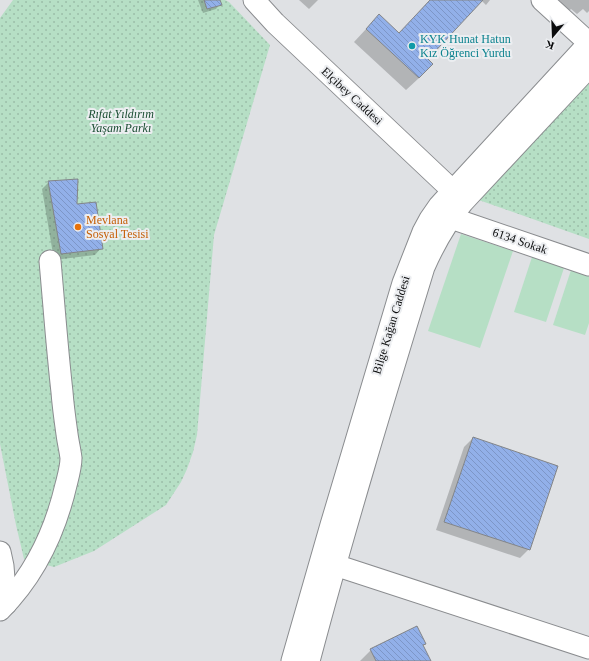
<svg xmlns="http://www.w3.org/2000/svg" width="589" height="661" font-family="Georgia,serif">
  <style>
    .grass { fill: url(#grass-dots) }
    .garden { fill: #b6dfc5 }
    .shadow { fill: #0003 }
    .building { fill: url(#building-back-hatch); stroke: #838588 }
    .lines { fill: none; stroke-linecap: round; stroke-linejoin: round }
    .minor-casing { stroke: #8a8c8f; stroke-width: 23 }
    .minor { stroke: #fff; stroke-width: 21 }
    .culture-dot { fill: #0f9aa8; stroke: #eceef1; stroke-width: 1.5 }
    .food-dot { fill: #e8710a; stroke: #eceef1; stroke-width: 1.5 }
    .labels { text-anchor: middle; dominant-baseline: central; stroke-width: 4; stroke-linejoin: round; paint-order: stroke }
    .culture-label { font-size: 12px; fill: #0d838f; stroke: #eceef1; text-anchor: start }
    .street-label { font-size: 12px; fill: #0c0d0e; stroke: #eceef1 }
    .park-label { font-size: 12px; font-style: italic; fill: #1a4d32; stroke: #eceef1 }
    .food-label { font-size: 12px; fill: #c56008; stroke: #eceef1; text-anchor: start }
  </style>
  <defs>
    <pattern id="grass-dots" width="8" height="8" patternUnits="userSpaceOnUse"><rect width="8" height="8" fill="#b6dfc5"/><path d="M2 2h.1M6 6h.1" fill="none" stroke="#9bbea8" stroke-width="1.8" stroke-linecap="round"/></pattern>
    <pattern id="building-back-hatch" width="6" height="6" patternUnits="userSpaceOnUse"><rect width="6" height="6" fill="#92b0e9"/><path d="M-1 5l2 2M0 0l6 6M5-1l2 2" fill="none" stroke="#7d96c7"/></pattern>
  </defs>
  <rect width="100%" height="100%" fill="#dfe1e4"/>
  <!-- grass -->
  <g class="grass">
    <polygon points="13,0 225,0 229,2 270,45 214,235 197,435 193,452 187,469 181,482 166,505 94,551 54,567 24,559 16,525 0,444 0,18"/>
    <polygon points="589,73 589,239 473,198"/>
  </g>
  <!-- garden -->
  <g class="garden">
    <polygon points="461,234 513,251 480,348 428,331"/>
    <polygon points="532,257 564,268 546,322 514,312"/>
    <polygon points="571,270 589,276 589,323 585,335 553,325"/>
  </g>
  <!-- shadow -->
  <g class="shadow">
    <polygon points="198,0 219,0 220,4 216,9 203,13"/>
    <polygon points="299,0 318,0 309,9"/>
    <polygon points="430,0 490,0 486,5 481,0 426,59 419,78 406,90 354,42 367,28 399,34"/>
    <polygon points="558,0 589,0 589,11 587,13 583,9 577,14 571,9 565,15 557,7 561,2"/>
    <polygon points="49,182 76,206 101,248 95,255 54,260 42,189"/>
    <polygon points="473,438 529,549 520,558 436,530 464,447"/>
    <polygon points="424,644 422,646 430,661 360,661 371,650"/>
  </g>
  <!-- building -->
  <g class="building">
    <polygon points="204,0 220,0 222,5 207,9"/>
    <polygon points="430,0 483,0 428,59 433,64 419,78 366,29 379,14 399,33"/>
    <polygon points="78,179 77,204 96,202 103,249 61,254 48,181"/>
    <polygon points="473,437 558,466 530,550 444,522"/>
    <polygon points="417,626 426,644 423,645 431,661 376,661 370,649"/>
  </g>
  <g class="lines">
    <!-- minor casing -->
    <g class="minor-casing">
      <g id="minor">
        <polyline points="254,0 275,23 453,191"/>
        <polyline points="542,0 589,43"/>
        <polyline points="451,218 589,265"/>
        <polyline points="0,552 3,566 6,604"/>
        <polyline points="335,565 589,648"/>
        <path d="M0,610C34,576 55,532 66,485C68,477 71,467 71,458C70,450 68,442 67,434C65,420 63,406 62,392C57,348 54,305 50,261"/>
        <polyline points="292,661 331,525 403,283 423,232 430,219 439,206 449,195 589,43"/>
        <path d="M309,661C344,529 384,398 424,267C435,242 446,223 463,202L589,67"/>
      </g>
    </g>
    <!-- minor -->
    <use href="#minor" class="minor"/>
  </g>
  <!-- markers -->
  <circle class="culture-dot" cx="412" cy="46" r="4"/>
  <circle class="food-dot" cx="78" cy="227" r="4"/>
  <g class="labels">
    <!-- culture labels -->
    <g class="culture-label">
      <text x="420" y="39">KYK Hunat Hatun<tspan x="420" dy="14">Kız Öğrenci Yurdu</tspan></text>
    </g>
    <!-- street labels -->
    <g class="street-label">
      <text transform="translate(352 96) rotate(43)">Elçibey Caddesi</text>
      <text transform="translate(520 241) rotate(19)">6134 Sokak</text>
      <text transform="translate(391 325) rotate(-73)">Bilge Kağan Caddesi</text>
    </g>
    <!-- park labels -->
    <g class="park-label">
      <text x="121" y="114">Rıfat Yıldırım<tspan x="121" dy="14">Yaşam Parkı</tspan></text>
    </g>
    <!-- food labels -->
    <g class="food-label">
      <text x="86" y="220">Mevlana<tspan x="86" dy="14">Sosyal Tesisi</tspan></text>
    </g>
  </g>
  <!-- north arrow -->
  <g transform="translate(553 36) rotate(199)" stroke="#eceef1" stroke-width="3" paint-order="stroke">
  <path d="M0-3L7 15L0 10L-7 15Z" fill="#0c0d0e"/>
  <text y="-6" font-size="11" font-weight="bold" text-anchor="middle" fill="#0c0d0e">K</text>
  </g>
</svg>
